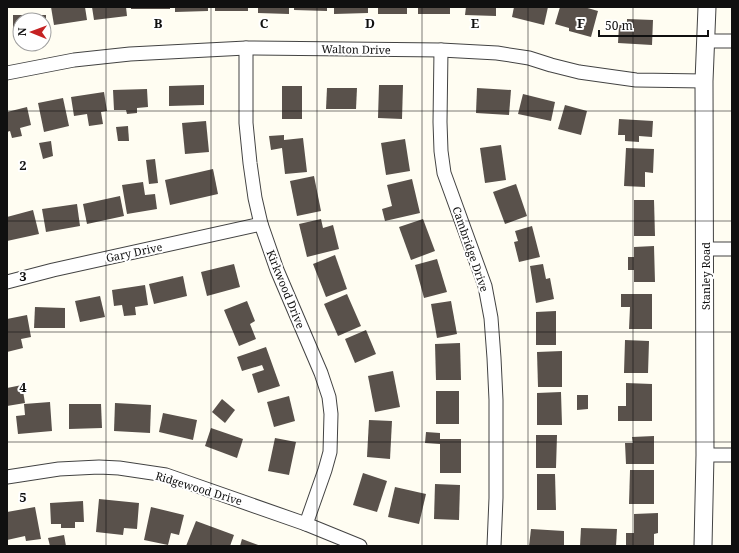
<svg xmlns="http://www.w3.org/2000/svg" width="739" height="553" font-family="'Noto Serif',serif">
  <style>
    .building { fill: #59514b }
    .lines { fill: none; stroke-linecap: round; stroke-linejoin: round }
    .minor-casing { stroke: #434343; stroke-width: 15 }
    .tertiary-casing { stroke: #434343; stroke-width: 19 }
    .minor { stroke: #fff; stroke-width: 13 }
    .tertiary { stroke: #fff; stroke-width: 17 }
    .grid { fill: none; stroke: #101010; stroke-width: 1; stroke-opacity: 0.55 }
    .labels { text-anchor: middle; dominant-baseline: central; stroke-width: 4; stroke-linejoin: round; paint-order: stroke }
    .street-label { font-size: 11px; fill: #101010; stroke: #fff }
    .grid-label { font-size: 13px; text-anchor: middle; font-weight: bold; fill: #101010; stroke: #fff; stroke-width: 4; stroke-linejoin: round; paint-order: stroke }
  </style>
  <rect width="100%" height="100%" fill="#fffdf2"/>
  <!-- building -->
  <g class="building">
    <polygon points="51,7 85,7 87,20 54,25"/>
    <polygon points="92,7 126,7 127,16 94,20"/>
    <rect x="131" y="7" width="39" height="2"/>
    <polygon points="175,7 208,7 208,11 175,12"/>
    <rect x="215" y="7" width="33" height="4"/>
    <polygon points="258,7 289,7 289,14 258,13"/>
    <polygon points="294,7 327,7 327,11 294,10"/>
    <polygon points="334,7 368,7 368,13 334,14"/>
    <rect x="378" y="7" width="29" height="7"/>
    <rect x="418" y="7" width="32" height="7"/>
    <polygon points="466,7 496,7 496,16 465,15"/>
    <polygon points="514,7 548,7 544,25 512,17"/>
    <polygon points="560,7 584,7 598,11 591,37 569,31 569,28 555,24"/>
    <polygon points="13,15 46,15 46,28 44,28 44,20 20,20 20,28 13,28"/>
    <polygon points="627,19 653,20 652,45 618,43 619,25 627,25"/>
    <polygon points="204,85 204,105 169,106 169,86"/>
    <polygon points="379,85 403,85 402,119 378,118"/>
    <rect x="282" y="86" width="20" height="33"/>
    <polygon points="327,88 357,88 356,109 326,109"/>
    <polygon points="477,88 511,90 509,115 476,113"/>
    <polygon points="147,89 148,107 137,108 137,113 127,114 126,110 114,110 113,90"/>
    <polygon points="104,92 107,111 101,112 103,124 89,126 87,114 74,116 71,97"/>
    <polygon points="523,94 555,102 551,121 518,114"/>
    <polygon points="63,98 69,126 44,132 38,103"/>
    <polygon points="565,105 587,111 581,135 558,129"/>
    <polygon points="27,107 31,125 20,128 22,136 12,138 10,131 7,132 7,112"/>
    <polygon points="619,119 653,121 652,137 639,136 639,142 625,141 625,135 618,135"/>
    <polygon points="206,121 209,152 185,154 182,123"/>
    <polygon points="128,126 129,141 118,141 116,127"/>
    <polygon points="284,135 284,140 303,138 307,172 285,174 282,148 271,150 269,136"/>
    <polygon points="405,139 410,171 386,175 381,143"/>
    <polygon points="51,141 53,156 43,159 39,143"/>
    <polygon points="501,145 506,180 485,183 480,148"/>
    <polygon points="626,148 654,149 653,173 645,172 645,187 624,186"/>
    <polygon points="155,159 158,183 149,184 146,160"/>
    <polygon points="213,169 218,194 170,205 165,180"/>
    <polygon points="314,176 321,211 297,216 290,181"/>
    <polygon points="412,179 420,213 385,221 382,209 392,206 387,185"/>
    <polygon points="143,182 145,195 155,194 157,209 127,214 122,185"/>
    <polygon points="516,184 527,216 505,224 493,192"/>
    <polygon points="120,196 124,216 87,224 83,204"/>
    <polygon points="634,200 654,200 655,236 634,236"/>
    <polygon points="77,204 80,226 46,232 42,209"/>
    <polygon points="33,210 39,234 7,241 7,217"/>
    <polygon points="321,219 323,228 333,225 339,249 307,257 299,224"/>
    <polygon points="423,219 435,251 411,260 399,227"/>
    <polygon points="532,226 540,257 519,262 514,242 518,241 515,231"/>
    <polygon points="654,246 655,282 634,282 634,270 628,270 628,257 634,257 634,247"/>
    <polygon points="335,255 347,289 326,297 313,264"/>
    <polygon points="437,259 447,292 424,298 415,265"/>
    <polygon points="234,264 240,287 207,296 201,272"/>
    <polygon points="543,264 546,279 550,278 554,299 536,303 530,266"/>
    <polygon points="183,276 187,296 154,304 149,284"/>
    <polygon points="145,285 148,305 135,307 136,315 124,316 122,305 114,306 112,290"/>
    <polygon points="347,294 361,326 338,336 324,304"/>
    <polygon points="621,294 652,294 652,329 629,329 630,307 621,307"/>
    <polygon points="100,296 105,317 80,322 75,301"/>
    <polygon points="247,301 255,321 250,324 256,339 239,346 224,310"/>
    <polygon points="451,301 457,334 437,338 431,304"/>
    <polygon points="35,307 65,308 65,328 34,328"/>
    <polygon points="556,311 556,345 536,345 536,312"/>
    <polygon points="27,315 31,337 21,339 23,348 7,352 7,319"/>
    <polygon points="366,330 376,354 355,363 345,339"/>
    <polygon points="625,340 649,341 648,373 624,373"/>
    <polygon points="460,343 461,380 436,380 435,344"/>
    <polygon points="266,347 280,386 258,393 252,374 264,370 262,365 242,371 237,357"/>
    <polygon points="562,351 562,387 538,387 537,352"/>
    <polygon points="393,371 400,407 375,412 368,376"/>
    <polygon points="626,383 652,384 652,421 618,421 618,406 626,406"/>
    <polygon points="22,385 25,403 7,406 7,388"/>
    <rect x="436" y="391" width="23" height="33"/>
    <polygon points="561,392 562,425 537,425 537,393"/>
    <polygon points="577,395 588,395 588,409 577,410"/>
    <polygon points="289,396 295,421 274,427 267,402"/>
    <polygon points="222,399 235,410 225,423 212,412"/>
    <polygon points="50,402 52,431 18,434 16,416 25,415 24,404"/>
    <polygon points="115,403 151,405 150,433 114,431"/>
    <polygon points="69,404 101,404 102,428 69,429"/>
    <polygon points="163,413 197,420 193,440 159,432"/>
    <polygon points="369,420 392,421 390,459 367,457"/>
    <polygon points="211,428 243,439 237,458 205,446"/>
    <polygon points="426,432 440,433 440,444 425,443"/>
    <polygon points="536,435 557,435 556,468 536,468"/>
    <polygon points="654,436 654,464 626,464 625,443 633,443 632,437"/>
    <polygon points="275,438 296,442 289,475 268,471"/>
    <rect x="440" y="439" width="21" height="34"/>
    <polygon points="630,470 654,470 654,504 629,504"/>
    <polygon points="363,473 387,481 377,512 353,505"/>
    <polygon points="537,474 555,474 556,510 537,510"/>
    <polygon points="435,484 460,485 459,520 434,519"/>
    <polygon points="395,487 426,494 419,524 388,517"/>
    <polygon points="99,499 139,503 137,529 124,528 123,535 96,532"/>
    <polygon points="83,501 84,522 75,522 75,528 61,528 61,524 51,524 50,503"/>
    <polygon points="35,507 41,539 26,541 25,536 7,540 7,512"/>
    <polygon points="151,507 184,515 179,535 171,533 168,545 144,540"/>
    <polygon points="658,513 658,533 654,534 654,546 626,546 626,533 634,533 634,514"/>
    <polygon points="196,521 234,535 230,546 186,546"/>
    <polygon points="581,528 617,529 616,546 580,546"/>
    <polygon points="531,529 564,531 564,546 529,546"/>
    <polygon points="64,535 66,546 50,546 48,538"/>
    <polygon points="242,539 261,546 240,546"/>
  </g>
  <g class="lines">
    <!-- minor casing -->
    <g class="minor-casing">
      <g id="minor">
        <polyline points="705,41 732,41"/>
        <polyline points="246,48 246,123 250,163 255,198 261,224 277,270 321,373 329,397 331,414 330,452 325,470 306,524"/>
        <polyline points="441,50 440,122 441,151 444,173 485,286 491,318 494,358 496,400 496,498 494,546"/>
        <polyline points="7,73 74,60 130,54 246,48 441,50 497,53 529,58 551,65 579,72 636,80 704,81"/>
        <polyline points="705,249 732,249"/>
        <polyline points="7,282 53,270 261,224"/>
        <polyline points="705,455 732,455"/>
        <polyline points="7,477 59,469 99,467 119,468 166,475 306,524 360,546"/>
      </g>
    </g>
    <!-- tertiary casing -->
    <g class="tertiary-casing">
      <polyline id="tertiary" points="703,546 705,455 704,81 707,7"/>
    </g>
    <!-- minor -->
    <use href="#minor" class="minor"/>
    <!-- tertiary -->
    <use href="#tertiary" class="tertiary"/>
  </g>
  <!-- grid -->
  <path class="grid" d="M106,7V546M211,7V546M317,7V546M422,7V546M528,7V546M633,7V546M7,111H732M7,221H732M7,332H732M7,442H732"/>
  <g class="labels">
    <!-- street labels -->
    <g class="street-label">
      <text transform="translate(356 49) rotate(1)">Walton Drive</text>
      <text transform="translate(471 249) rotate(71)">Cambridge Drive</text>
      <text transform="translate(134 252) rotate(-12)">Gary Drive</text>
      <text transform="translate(705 276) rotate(-90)">Stanley Road</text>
      <text transform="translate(286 289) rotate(68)">Kirkwood Drive</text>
      <text transform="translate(199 488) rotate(17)">Ridgewood Drive</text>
    </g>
  </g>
  <g class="grid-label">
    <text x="158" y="28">B</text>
    <text x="264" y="28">C</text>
    <text x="370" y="28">D</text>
    <text x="475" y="28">E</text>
    <text x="581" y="28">F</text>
    <text x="23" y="170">2</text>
    <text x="23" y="281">3</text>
    <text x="23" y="392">4</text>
    <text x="23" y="502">5</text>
  </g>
  <!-- border -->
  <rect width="739" height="553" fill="none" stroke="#101010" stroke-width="16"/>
  <!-- north arrow -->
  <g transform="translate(32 32) rotate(271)"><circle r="19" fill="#ffffff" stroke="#9f9f9f"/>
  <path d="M0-3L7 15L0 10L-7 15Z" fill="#c52223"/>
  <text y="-6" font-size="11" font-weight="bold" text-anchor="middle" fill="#101010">N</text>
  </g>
  <!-- scale -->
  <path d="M599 30v6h109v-6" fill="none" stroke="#101010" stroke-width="2"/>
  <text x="605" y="30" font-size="12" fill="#101010" stroke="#ffffff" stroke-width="3" paint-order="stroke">50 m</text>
</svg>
